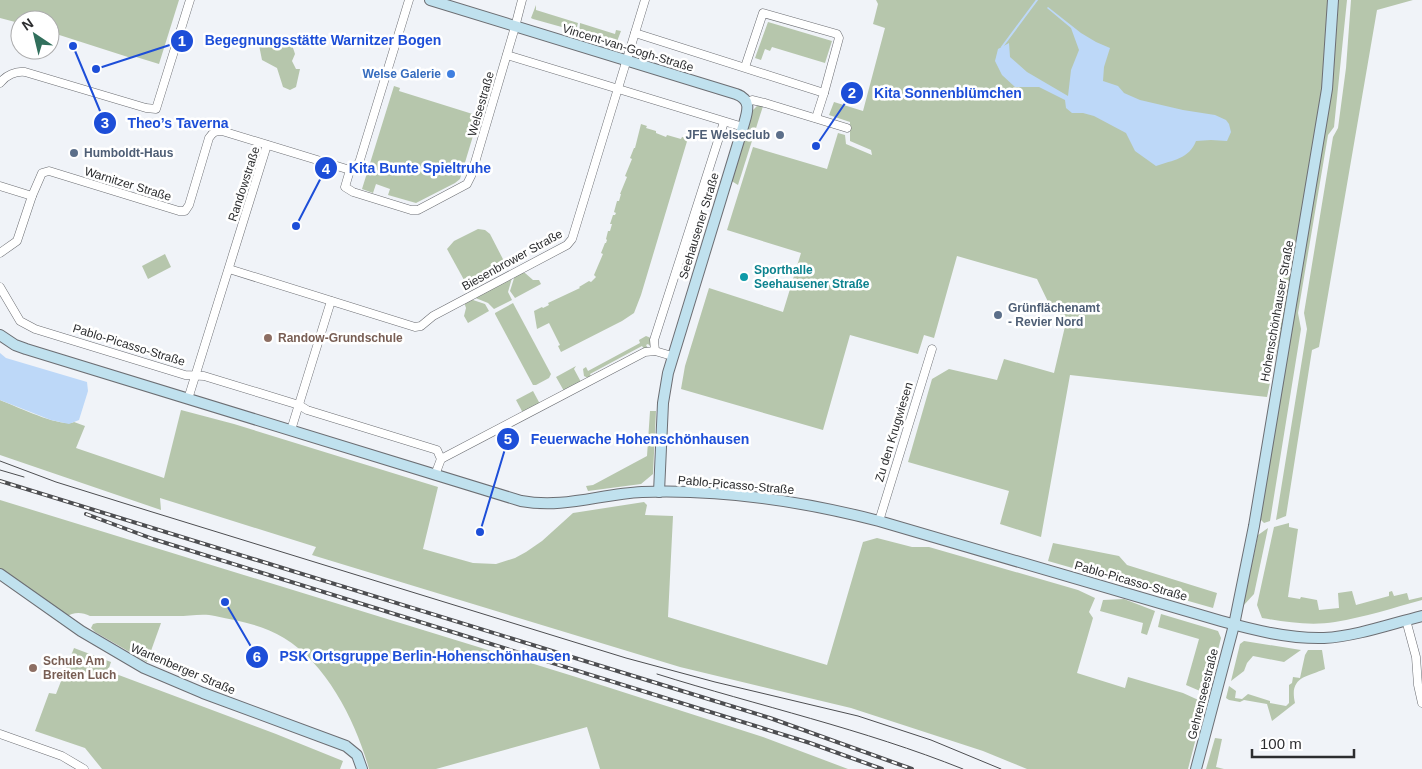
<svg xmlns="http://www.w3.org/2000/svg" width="1422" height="769" font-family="Helvetica,sans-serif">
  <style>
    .green { fill: #b6c6ac }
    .water { fill: #bdd8f8 }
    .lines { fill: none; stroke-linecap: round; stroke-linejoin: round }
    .stream { stroke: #bdd8f8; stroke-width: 2 }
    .street-casing { stroke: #6c6e73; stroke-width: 9 }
    .secondary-casing { stroke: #6c6e73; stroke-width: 12 }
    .street { stroke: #fff; stroke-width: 8 }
    .secondary { stroke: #c0e1ee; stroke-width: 10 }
    .tram { stroke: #4d4e51; stroke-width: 1 }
    .rail-casing { stroke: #4d4e51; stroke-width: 4 }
    .rail { stroke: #fff; stroke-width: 2; stroke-dasharray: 5.5; stroke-linecap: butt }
    .shop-dot { fill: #3f7fe0; stroke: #fff; stroke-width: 2 }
    .service-dot { fill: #5c6f8a; stroke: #fff; stroke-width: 2 }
    .culture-dot { fill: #0f9aa8; stroke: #fff; stroke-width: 2 }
    .education-dot { fill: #8d6e63; stroke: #fff; stroke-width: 2 }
    .labels { text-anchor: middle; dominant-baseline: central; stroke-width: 5; stroke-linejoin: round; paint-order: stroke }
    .street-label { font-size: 12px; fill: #2c2d2f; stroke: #fff }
    .shop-label { font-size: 12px; font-weight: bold; fill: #366cbe; stroke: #fff; text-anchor: end }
    .service-label { font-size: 12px; font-weight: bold; fill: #4e5e75; stroke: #fff; text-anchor: start }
    .culture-label { font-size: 12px; font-weight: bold; fill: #0d838f; stroke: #fff; text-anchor: start }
    .education-label { font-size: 12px; font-weight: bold; fill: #785e54; stroke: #fff; text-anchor: start }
    .leader { fill: none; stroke: #1d4ed8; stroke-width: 2 }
    .callout-dot { fill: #1d4ed8; stroke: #fff; stroke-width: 2 }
    .mark-label { font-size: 15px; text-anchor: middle; font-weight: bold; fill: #fff }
    .callout-label { font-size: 14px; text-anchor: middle; font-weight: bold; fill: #1d4ed8; stroke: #fff; stroke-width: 5; stroke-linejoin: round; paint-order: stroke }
  </style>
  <rect width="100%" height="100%" fill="#f0f3f8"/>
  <!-- green -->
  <g class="green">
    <polygon points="0,0 179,0 159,64 133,56 131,58 50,32 50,20 20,20 19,23 0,18"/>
    <polygon points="876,0 1330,0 1327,54 1317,128 1287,303 1267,397 1070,375 1041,537 1000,524 1009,491 908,462 932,379 949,369 997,380 1004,359 1054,373 1067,318 1052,310 1037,279 957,256 934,338 924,335 918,354 850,335 823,430 681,389 685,366 709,288 783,312 801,253 727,230 753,147 827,169 838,133 845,135 846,144 872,155 871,150 850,141 850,122 829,115 834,102 863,111 885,28 873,24 878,4"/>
    <polygon points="1337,0 1347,0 1334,127 1328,135 1298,313 1301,329 1270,521 1264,523 1260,519 1331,88"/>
    <polygon points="1351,0 1413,0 1377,10 1319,347 1312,350 1286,516 1276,520 1307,329 1304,313 1333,137 1338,128 1346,68"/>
    <polygon points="536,5 536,10 578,23 576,31 533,19 531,18"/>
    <polygon points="768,22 832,41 825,63 772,47 770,51 765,49 761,60 755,58"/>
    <polygon points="580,23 615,34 616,30 621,31 616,44 579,33"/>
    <path d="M283,36C290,39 293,47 295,54L292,61L296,69H300L296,87L290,90L283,87L277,68L262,60L259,45L264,41Z"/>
    <polygon points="394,86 400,88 399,91 479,116 460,179 455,183 416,203 388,195 390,189 376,184 373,193 362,189"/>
    <polygon points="757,106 763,106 738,185 730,180 752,111"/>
    <polygon points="641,124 647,126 646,128 656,131 656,133 666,137 667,135 681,139 682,137 688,138 641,295 634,313 622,321 561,352 558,346 560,345 549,323 537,329 534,311 542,307 543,308 549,305 548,303 580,288 579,287 589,281 591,282 596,277 594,275 603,254 601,253 605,243 606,243 607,240 606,239 608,231 610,231 612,224 610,224 613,215 615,215 616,213 614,212 617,201 619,201 621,194 620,194 627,177 625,176 632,159 630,158 634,148 635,148"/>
    <polygon points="478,229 485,230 490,234 507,267 469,289 447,249 454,241"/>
    <polygon points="165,254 171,267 148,279 142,266"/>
    <polygon points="518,273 525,273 533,280 539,280 541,284 515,298 510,291 515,275"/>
    <polygon points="512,278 508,292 512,300 494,309 488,303 473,297"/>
    <polygon points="470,299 485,304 489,311 468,323 464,316 466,308 464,302"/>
    <polygon points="513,303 551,374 549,378 536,385 533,385 495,314 495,313"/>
    <polygon points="646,336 651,338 650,346 648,344 646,345 648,348 644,349 642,346 590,374 591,377 588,378 584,376 583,369 586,367 588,371 640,343 639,340"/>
    <polygon points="576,366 574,369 581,382 564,391 556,377"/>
    <polygon points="533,391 540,404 523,413 516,400"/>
    <path d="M0,400C15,406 61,428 74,422L85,426L76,448L164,478L181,410L234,424L438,487L423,549L473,563L496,564L515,558L526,552L542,541L573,513L644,502L647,505L645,515L673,516L668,617L827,665L863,542L877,538L912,547H929L1078,590L1095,598L1089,612L1093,618L1077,673L1125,688L1128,677L1183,693L1205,703L1188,769H1027L983,751L851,708L680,667L312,555L316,547L160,498L161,510L0,455Z"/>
    <polygon points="650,411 656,411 653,474 641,484 588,491 586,486 593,485 647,456"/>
    <path d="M0,500L576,677L763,737L848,769H600L587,727L436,769H369C356,722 327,664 284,638C263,625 239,621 215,616C204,613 189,616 177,616C148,616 119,616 90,616C82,612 73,612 66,617L0,569Z"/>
    <path d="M1289,523V527L1298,529L1288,597L1300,599L1301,597L1317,600L1319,610L1339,608L1338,593L1352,591L1356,605L1389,596V592L1392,591L1394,596L1407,593L1409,600L1422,597V594V600C1393,608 1365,617 1335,622C1311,626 1285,622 1262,618L1257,605L1274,527Z"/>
    <polygon points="1268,528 1254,594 1243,606 1258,535"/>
    <polygon points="1053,543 1119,556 1127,565 1217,593 1213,608 1048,561"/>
    <polygon points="1124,599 1155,611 1147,635 1141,633 1143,623 1100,611 1103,600"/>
    <polygon points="1161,614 1218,631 1221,638 1207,694 1186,685 1199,639 1158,627"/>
    <polygon points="97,623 161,623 147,662 95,632 91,628 93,624"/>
    <polygon points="1244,641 1301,650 1284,662 1253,656 1247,663 1244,671 1231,681 1240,644"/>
    <polygon points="74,648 111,662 108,671 276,734 343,761 340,769 102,769 85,748 35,731 49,693 56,694"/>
    <path d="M1308,650H1322L1325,669C1306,677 1289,677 1295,703L1272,721L1267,704L1244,700L1240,702L1229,700L1226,698L1229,686L1236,691L1235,698L1242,699L1248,694L1270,701V703L1286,706L1289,703V685L1292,683L1293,677L1300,678L1305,655Z"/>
    <polygon points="1215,738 1222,739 1216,767 1224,769 1206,769"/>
  </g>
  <!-- water -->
  <g class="water">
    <path d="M1048,7L1081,33L1096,42L1110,48L1104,67L1103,81L1118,86L1124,93L1140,100L1183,110L1215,115L1226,120L1229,124L1231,132L1227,141L1211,140L1196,141C1189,159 1173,160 1156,166L1135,151L1126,133L1094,116L1083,113H1072L1066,108L1065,100L1039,87H1015L1002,75L995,61L998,49L1009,43L1010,57L1027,72L1068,96L1071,70L1079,50L1071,28L1047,8Z"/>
    <polygon points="0,353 6,358 87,382 88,391 79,420 69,424 51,420 0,400"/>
  </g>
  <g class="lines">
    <!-- stream -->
    <polyline class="stream" points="1002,47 1037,0"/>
    <!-- street casing -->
    <g class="street-casing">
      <g id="street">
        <polyline points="635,33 824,93 816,118"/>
        <polyline points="507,55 743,127"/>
        <polyline points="745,67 763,13 837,34 839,38 824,93"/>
        <path d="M0,83C6,75 16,71 25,72L146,108L156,109L190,0"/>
        <polyline points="748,102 752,100 765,103 847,128"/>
        <polyline points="350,170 345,187 353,192 411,210 418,210 467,184 471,176 515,27 522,0"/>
        <polyline points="0,186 32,196 17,241 0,253"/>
        <path d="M32,196L42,173L49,171L179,211H185L189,205L209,138C213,132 215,131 222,131L350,170L359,163L409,0"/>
        <polyline points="229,269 415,327 421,326 433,316 567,245 572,239 645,0"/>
        <polyline points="0,287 20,321 35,329 185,375 204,376 299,405 307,410 437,450 441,459"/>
        <polyline points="655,351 654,340 724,122"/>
        <polyline points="188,399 267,145"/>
        <polyline points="291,430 331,301"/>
        <polyline points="435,475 441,459 645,352 655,351 672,356"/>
        <polyline points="879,521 932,349"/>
        <polyline points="1406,620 1416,657 1418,685 1422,703"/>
        <polyline points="0,734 62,756 84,769"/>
      </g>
    </g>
    <!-- secondary casing -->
    <g class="secondary-casing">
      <g id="secondary">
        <path d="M430,0L736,94C753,100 747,113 743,127L668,373L663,403L659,492"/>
        <path d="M0,335L15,345L26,349L521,501C564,509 600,494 642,492C722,489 802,501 879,521L1221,621C1254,630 1289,639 1324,638C1357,636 1390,624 1422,616"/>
        <polyline points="0,574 81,631 144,668 203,693 346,746 357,755 362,769"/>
        <polyline points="1196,769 1234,625 1254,526 1327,89 1333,0"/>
      </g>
    </g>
    <!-- street -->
    <use href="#street" class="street"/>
    <!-- secondary -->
    <use href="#secondary" class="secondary"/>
    <!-- tram -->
    <g class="tram">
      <polyline points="0,461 56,482 149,511 626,658 715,682 858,716 931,740 1001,769"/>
      <polyline points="0,470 24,477"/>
      <path d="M657,674C759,706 863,729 963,769"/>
    </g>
    <!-- rail casing -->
    <g class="rail-casing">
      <g id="rail">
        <polyline points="0,481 770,718 912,769"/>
        <polyline points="86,514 153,539 810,743 882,769"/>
      </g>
    </g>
    <!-- rail -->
    <use href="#rail" class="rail"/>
  </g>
  <!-- markers -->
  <circle class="shop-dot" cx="451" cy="74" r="5"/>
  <g class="service-dot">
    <circle cx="780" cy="135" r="5"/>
    <circle cx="74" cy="153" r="5"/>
    <circle cx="998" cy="315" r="5"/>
  </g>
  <circle class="culture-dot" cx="744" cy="277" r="5"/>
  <g class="education-dot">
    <circle cx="268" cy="338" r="5"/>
    <circle cx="33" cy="668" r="5"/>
  </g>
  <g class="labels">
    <!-- street labels -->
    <g class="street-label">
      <text transform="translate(628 48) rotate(17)">Vincent-van-Gogh-Straße</text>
      <text transform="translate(481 104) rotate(-74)">Welsestraße</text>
      <text transform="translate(128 184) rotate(17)">Warnitzer Straße</text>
      <text transform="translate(244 184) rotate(-72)">Randowstraße</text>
      <text transform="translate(699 226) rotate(-73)">Seehausener Straße</text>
      <text transform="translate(512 260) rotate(-29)">Biesenbrower Straße</text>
      <text transform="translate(1277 311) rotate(-80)">Hohenschönhauser Straße</text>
      <text transform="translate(129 345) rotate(17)">Pablo-Picasso-Straße</text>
      <text transform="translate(894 432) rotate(-73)">Zu den Krugwiesen</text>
      <text transform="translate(736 485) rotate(5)">Pablo-Picasso-Straße</text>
      <text transform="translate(1131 581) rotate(16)">Pablo-Picasso-Straße</text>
      <text transform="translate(183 669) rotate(23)">Wartenberger Straße</text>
      <text transform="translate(1203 694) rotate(-76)">Gehrenseestraße</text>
    </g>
    <!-- shop labels -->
    <g class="shop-label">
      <text x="441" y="74">Welse Galerie</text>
    </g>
    <!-- service labels -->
    <g class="service-label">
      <text x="770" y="135" text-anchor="end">JFE Welseclub</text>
      <text x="84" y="153">Humboldt-Haus</text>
      <text x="1008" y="308">Grünflächenamt<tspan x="1008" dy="14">- Revier Nord</tspan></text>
    </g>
    <!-- culture labels -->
    <g class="culture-label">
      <text x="754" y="270">Sporthalle<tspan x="754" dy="14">Seehausener Straße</tspan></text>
    </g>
    <!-- education labels -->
    <g class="education-label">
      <text x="278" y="338">Randow-Grundschule</text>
      <text x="43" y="661">Schule Am<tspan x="43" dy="14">Breiten Luch</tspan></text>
    </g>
  </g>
  <!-- callouts -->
  <path class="leader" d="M96 69L182 41M816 146L852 93M73 46L105 123M296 226L326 168M480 532L508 439M225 602L257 657"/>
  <g class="callout-dot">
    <circle cx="96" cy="69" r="5"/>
    <circle cx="816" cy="146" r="5"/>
    <circle cx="73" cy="46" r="5"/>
    <circle cx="296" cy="226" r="5"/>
    <circle cx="480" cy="532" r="5"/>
    <circle cx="225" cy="602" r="5"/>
    <circle cx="182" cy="41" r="12"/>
    <circle cx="852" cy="93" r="12"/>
    <circle cx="105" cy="123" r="12"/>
    <circle cx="326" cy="168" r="12"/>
    <circle cx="508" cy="439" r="12"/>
    <circle cx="257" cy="657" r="12"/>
  </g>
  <g class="mark-label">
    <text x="182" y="46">1</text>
    <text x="852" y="98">2</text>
    <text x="105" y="128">3</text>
    <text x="326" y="174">4</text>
    <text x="508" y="444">5</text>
    <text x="257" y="662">6</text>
  </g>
  <g class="callout-label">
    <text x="323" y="45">Begegnungsstätte Warnitzer Bogen</text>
    <text x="948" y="98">Kita Sonnenblümchen</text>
    <text x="178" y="128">Theo’s Taverna</text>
    <text x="420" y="173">Kita Bunte Spieltruhe</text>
    <text x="640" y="444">Feuerwache Hohenschönhausen</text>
    <text x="425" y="661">PSK Ortsgruppe Berlin-Hohenschönhausen</text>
  </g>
  <!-- north arrow -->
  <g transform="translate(35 35) rotate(325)"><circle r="24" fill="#ffffff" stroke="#ababac"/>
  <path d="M0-4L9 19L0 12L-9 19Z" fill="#316f5c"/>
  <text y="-8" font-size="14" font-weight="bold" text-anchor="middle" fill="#2c2d2f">N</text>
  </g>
  <!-- scale -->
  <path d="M1252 749v8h102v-8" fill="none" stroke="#2c2d2f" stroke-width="2.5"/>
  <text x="1260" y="749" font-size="15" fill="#2c2d2f" stroke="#ffffff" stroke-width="4" paint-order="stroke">100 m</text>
</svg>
